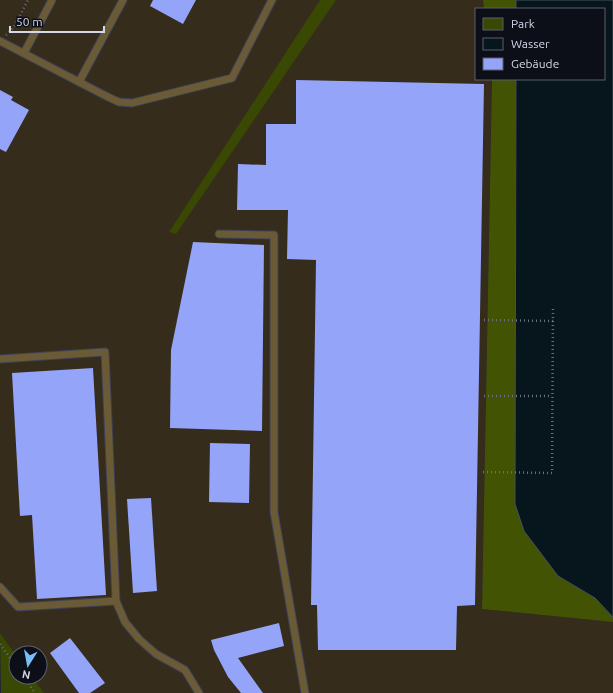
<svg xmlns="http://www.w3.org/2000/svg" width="613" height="693" font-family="Ubuntu,sans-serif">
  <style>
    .industrial { fill: #352c1c }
    .green { fill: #394802 }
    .forest { fill: #425403 }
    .water { fill: #07161d; stroke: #45505a }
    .building { fill: #94a4f9 }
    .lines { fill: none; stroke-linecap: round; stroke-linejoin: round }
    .lane-casing { stroke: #3d4157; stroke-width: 9 }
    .path { stroke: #6a6e82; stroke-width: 2.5; stroke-dasharray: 1 3; stroke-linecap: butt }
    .lane { stroke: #6a5a36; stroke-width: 7 }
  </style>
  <rect width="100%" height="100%" fill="#20243b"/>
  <!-- industrial -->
  <polygon class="industrial" points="0,0 483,0 484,9 476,9 476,79 492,79 482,609 613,622 613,693 44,693 41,690 32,677 40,677 40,653 16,653 16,655 0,633"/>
  <!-- green -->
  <g class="green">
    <polygon points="320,0 336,0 176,234 169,232"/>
    <polygon points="0,633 16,655 16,677 32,677 44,693 1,693"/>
  </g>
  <!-- forest -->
  <g class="forest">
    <polygon points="483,0 516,0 516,9 484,9"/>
    <polygon points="492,79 516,79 515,504 558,576 595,598 613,617 613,622 482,609"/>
  </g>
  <!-- water -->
  <polygon class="water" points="516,0 613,0 613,617 595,598 558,576 524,531 515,504 516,79 604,79 604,9 516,9"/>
  <!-- building -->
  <g class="building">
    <polygon points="153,0 196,0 183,24 150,6"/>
    <polygon points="296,80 484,84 475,605 457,606 456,650 318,650 317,605 311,605 316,260 287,259 288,210 237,210 238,164 266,165 266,124 296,124"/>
    <polygon points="0,90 13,97 11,100 29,110 6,152 0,149"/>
    <polygon points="193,242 264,245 262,431 170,428 171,350"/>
    <polygon points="93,368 106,595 37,599 32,515 20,516 12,373"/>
    <polygon points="210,443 250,444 249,503 209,502"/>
    <polygon points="151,498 157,591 133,593 127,499"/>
    <polygon points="279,623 284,646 238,658 263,693 241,693 228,677 214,650 211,640"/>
    <polygon points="70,638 105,683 90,693 79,693 50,653"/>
  </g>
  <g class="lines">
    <!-- lane casing -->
    <g class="lane-casing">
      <g id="lane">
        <polyline points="0,41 108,97 119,102 132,103 232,78 272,0"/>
        <polyline points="24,53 52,0"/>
        <polyline points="79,82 123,0"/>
        <polyline points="219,234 274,235 274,512 305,693"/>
        <polyline points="0,359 105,352 116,601 125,622 139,639 156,654 185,670 199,693"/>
        <polyline points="0,587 18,607 116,601"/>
      </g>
    </g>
    <!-- path -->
    <g class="path">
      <polyline points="6,35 14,27 28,0"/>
      <polyline points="484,320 553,321"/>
      <polyline points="484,396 552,396"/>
      <polyline points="483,472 552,473 553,308"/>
      <polyline points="0,644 16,666"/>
      <polyline points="24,677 35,693"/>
    </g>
    <!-- lane -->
    <use href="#lane" class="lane"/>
  </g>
  <!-- legend -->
  <rect x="475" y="8" width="130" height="72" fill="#0c0e18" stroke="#5c5f6b"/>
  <rect x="483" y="18" width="20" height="12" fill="#394802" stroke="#5c5f6b"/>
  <text x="511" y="28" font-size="12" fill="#d5d8e8">Park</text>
  <rect x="483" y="38" width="20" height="12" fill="#07161d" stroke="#5c5f6b"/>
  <text x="511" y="48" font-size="12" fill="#d5d8e8">Wasser</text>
  <rect x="483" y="58" width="20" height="12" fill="#94a4f9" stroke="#5c5f6b"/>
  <text x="511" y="68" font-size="12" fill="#d5d8e8">Gebäude</text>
  <!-- north arrow -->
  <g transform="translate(28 665) rotate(191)"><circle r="19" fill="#0c0e18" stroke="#5c5f6b"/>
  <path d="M0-3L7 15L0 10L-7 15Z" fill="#78bff7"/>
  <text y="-6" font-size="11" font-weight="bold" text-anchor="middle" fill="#d5d8e8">N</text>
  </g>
  <!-- scale -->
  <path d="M10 26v6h94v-6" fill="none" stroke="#d5d8e8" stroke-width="2"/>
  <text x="16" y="26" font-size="12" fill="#d5d8e8" stroke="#0c0e18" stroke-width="3" paint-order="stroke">50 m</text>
</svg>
